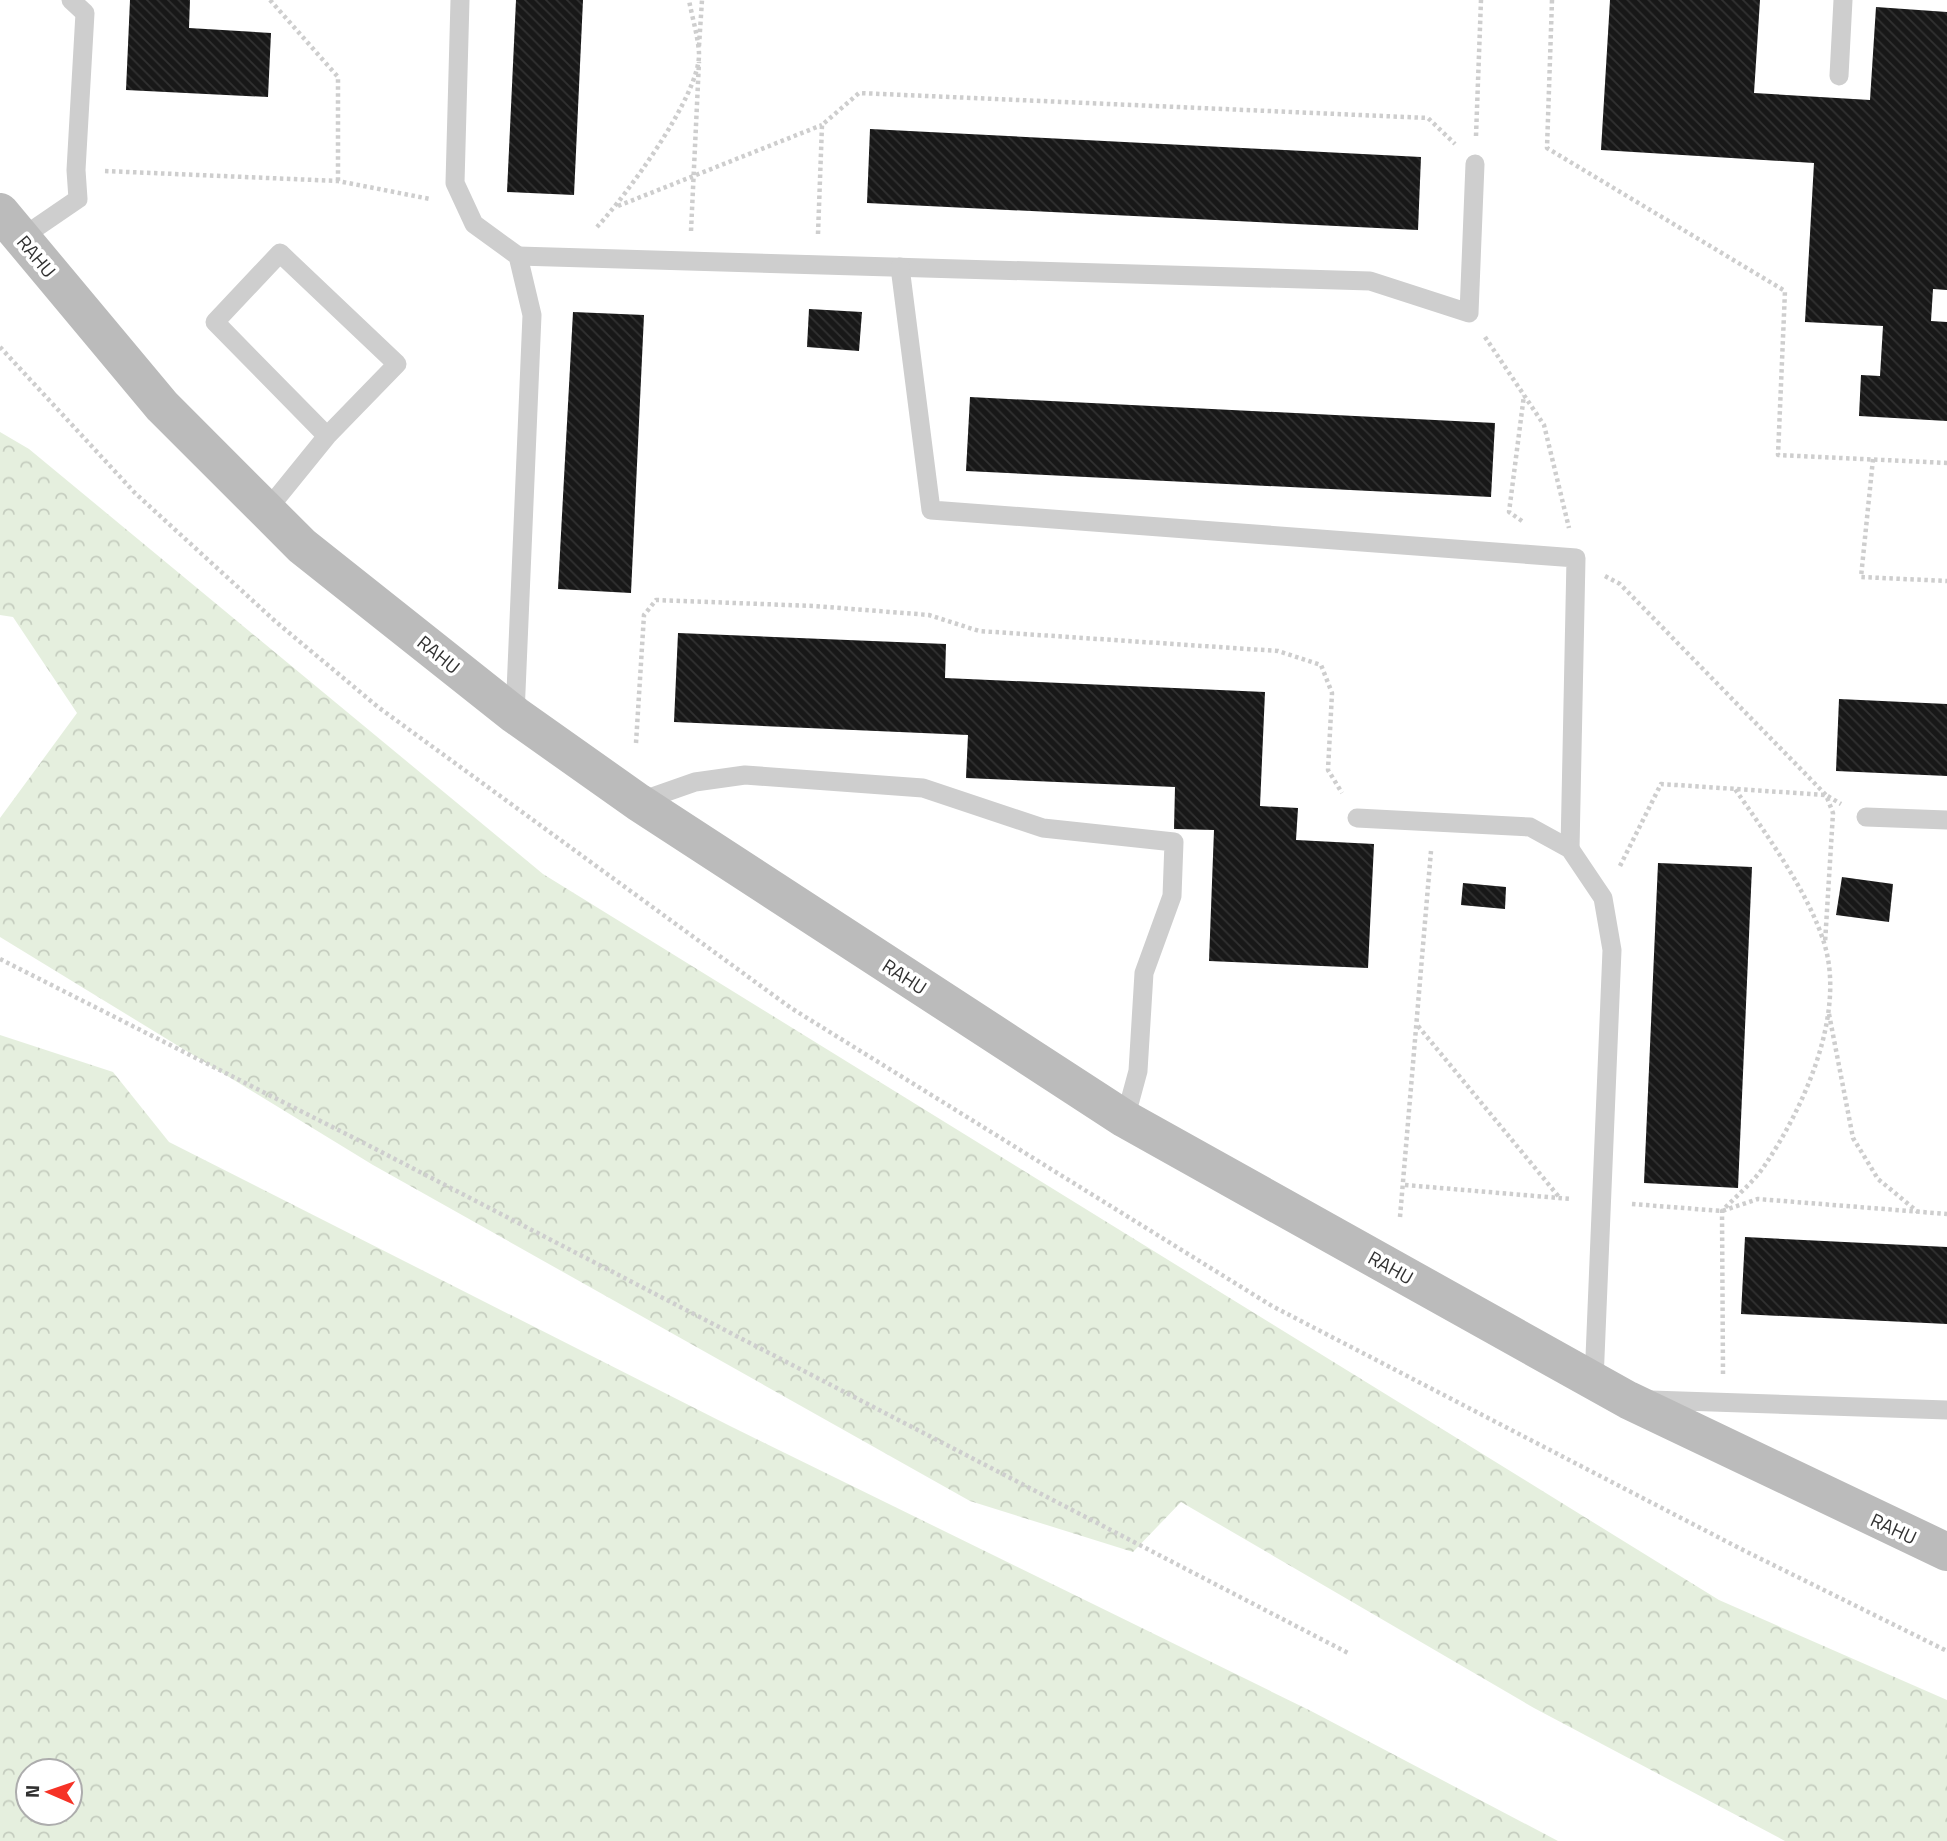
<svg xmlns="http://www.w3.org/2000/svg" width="1947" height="1841" font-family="'Titillium Web',sans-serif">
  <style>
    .forest { fill: url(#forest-crowns); fill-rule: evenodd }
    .building { fill: url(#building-back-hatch) }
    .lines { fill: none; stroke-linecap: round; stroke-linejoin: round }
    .path { stroke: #cecece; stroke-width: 4.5; stroke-dasharray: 3.5 3.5; stroke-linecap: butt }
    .service { stroke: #cecece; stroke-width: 19 }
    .secondary { stroke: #bbb; stroke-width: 38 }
    .labels { text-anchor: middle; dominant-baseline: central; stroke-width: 7; stroke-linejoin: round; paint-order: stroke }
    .street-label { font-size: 19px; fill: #313131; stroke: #fff }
  </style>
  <defs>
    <pattern id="forest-crowns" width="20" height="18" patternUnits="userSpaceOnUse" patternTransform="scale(1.75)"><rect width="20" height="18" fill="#e5efde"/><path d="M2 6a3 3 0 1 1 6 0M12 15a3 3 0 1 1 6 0" fill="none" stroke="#c5cdbf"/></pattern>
    <pattern id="building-back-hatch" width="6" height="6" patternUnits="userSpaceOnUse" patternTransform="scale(1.75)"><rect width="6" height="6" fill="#181818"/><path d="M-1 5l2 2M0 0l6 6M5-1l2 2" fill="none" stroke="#313131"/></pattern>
  </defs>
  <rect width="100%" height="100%" fill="#fff"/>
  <!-- forest -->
  <g class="forest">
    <polygon points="0,432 29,449 543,874 1719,1600 1947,1700 1947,1841 1785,1841 1534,1708 1181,1502 1133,1552 970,1501 373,1165 0,937 0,818 77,713 13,617 0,615"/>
    <path d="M0,1035L113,1072L169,1142L730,1426L1311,1711L1558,1841H0ZM70,1771V1813H28V1771Z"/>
  </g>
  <!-- building -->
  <g class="building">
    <polygon points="130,0 190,0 189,28 271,33 268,97 126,90"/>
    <polygon points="516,0 583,0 574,195 507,192"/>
    <polygon points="1610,0 1760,0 1754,93 1870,100 1876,7 1947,12 1947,290 1933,289 1931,321 1947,322 1947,421 1859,416 1861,375 1880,376 1883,326 1805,322 1814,163 1601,150"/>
    <polygon points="870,129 1421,157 1418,230 867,203"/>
    <polygon points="809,309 862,312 859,351 807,347"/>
    <polygon points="573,312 644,315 631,593 558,589"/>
    <polygon points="970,397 1495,423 1491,497 966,471"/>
    <polygon points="678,633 946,644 945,678 1265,692 1260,806 1298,808 1296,840 1374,844 1368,968 1209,961 1214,830 1174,829 1175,787 966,778 968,735 674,722"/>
    <polygon points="1839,699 1947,704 1947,776 1836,771"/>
    <polygon points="1658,863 1752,867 1738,1188 1644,1183"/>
    <polygon points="1842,877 1893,884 1889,922 1836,915"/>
    <polygon points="1463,883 1506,887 1505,909 1461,905"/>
    <polygon points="1745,1237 1947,1247 1947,1324 1741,1314"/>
  </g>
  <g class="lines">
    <!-- path -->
    <g class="path">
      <polyline points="270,0 338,77 338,181"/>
      <polyline points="1552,0 1547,148 1785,291 1778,455 1947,463"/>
      <polyline points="699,46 702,0"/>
      <polyline points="1476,136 1481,0"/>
      <polyline points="105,171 338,181 430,199"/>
      <polyline points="618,206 822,125"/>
      <path d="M597,227C626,196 701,94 699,53C698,36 692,17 689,0"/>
      <polyline points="691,231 699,62"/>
      <polyline points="818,234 822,125 859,93 1428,118 1455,144"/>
      <polyline points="1485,337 1544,425 1569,528"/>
      <polyline points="0,347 135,493 275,621 378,707 791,1008 1272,1306 1741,1549 1947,1651"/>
      <polyline points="1873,459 1861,577 1947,581"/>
      <polyline points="1522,521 1509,512 1524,395"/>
      <polyline points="1605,576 1620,584 1826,795 1833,813 1825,943"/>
      <polyline points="636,743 644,615 656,600 814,606 929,615 979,631 1278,651 1321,665 1332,693 1328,770 1342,793"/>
      <polyline points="1620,866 1661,784 1826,795 1841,804"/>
      <polyline points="0,959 362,1142 1350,1654"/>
      <polyline points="1829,1014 1853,1138 1878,1179 1918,1212"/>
      <polyline points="1418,1026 1559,1197"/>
      <polyline points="1405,1185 1571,1199"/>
      <polyline points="1632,1204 1722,1211 1758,1199 1947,1214"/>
      <polyline points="1400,1217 1431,851"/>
      <path d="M1723,1374L1722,1211C1736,1196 1754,1182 1765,1165C1804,1107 1845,1016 1825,946C1810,894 1766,834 1735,789"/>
    </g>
    <!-- service -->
    <g class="service">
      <polyline points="460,0 455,183 474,224 518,256 532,315 515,715"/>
      <polyline points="1839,76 1843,0"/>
      <polyline points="21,238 78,199 76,170 85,13 71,0"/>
      <polyline points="518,256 1370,281 1469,313 1475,164"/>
      <polyline points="900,267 931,510 1576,558 1570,849"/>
      <polyline points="267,510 327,436 397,364 280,253 215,322 327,436"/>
      <polyline points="638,802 695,782 745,775 923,788 1043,828 1174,842 1172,896 1144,973 1138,1071 1125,1119"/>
      <polyline points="1866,817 1947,820"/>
      <polyline points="1357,818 1530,827 1570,849 1603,898 1612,950 1594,1381"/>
      <polyline points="1651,1400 1947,1410"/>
    </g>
    <!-- secondary -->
    <polyline class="secondary" points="0,212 162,406 302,546 515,715 638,802 1125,1119 1628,1400 1947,1552"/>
  </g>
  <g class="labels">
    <!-- street labels -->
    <g class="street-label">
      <text transform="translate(37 256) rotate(50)">RAHU</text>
      <text transform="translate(439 654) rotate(39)">RAHU</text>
      <text transform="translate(905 976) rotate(33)">RAHU</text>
      <text transform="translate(1391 1267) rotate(29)">RAHU</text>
      <text transform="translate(1894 1528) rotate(25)">RAHU</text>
    </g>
  </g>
  <!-- north arrow -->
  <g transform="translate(49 1792) rotate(272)"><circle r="33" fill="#ffffff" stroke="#adadad" stroke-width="2"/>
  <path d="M0-5L12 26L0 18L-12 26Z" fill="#f63226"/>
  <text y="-10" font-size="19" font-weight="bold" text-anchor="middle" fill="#313131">N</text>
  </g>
</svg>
